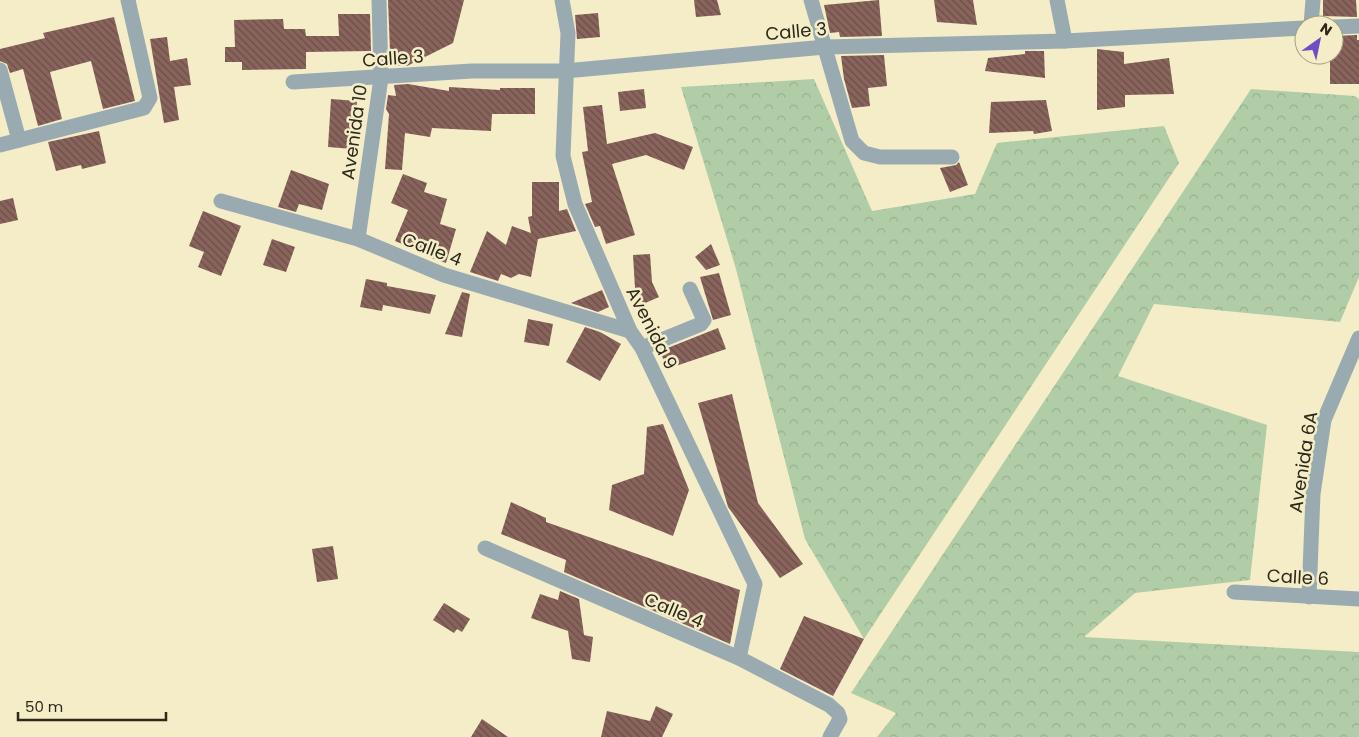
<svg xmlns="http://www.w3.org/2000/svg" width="1359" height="737" font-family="Poppins,sans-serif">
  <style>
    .forest { fill: url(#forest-crowns) }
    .building { fill: url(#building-back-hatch) }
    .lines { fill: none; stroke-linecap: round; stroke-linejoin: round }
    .minor { stroke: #99abb1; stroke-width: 15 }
    .labels { text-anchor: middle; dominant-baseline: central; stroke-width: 5; stroke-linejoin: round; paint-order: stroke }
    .street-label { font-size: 18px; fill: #2c291b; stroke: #f5edc8 }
  </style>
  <defs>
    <pattern id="forest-crowns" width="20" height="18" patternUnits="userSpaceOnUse" patternTransform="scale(1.25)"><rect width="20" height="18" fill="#b1cda7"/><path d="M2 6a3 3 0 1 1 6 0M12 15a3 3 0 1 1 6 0" fill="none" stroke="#98b08f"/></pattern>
    <pattern id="building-back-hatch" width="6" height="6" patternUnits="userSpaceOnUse" patternTransform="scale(1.25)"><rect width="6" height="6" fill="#89645c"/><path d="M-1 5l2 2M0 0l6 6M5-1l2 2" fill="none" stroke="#6a4e47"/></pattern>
  </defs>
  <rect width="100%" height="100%" fill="#f5edc8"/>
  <!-- forest -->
  <g class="forest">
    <polygon points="814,79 872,211 975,194 997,143 1164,126 1179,163 864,639 805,539 736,269 681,87"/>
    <polygon points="1251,89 1355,96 1359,99 1359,277 1340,322 1154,304 1118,376 1267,425 1250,580 1135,593 1084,637 1359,652 1359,737 877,737 896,713 851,693"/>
  </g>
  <!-- building -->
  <g class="building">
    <polygon points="388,0 464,0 453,43 407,66 393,66 390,51"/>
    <polygon points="694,0 717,0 721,15 696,17"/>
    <polygon points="879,0 882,36 840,37 839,32 830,33 824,5"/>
    <polygon points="934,0 973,0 977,25 937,22"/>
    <polygon points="1323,0 1356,0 1357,17 1323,16"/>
    <polygon points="598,13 600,37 577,39 575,15"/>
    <polygon points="338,14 370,14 371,51 306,52 306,69 242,70 242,62 225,62 225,47 235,47 234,20 283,19 284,29 305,29 306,36 339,36"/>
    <polygon points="114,17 135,101 103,109 91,61 50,72 62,119 38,126 23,69 10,73 7,64 0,61 0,49 45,38 43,33"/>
    <polygon points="1357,35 1357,40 1359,40 1359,84 1330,84 1330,55 1334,55 1334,36"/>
    <polygon points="167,37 170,61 187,58 191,85 174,87 179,120 164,123 150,39"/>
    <polygon points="1097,49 1124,52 1124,64 1169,58 1174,94 1125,95 1125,107 1097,110"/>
    <polygon points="1025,51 1044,51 1045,78 985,71 988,58 1025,54"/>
    <polygon points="884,55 887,86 868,88 870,106 852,108 844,79 841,56"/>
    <polygon points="408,84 449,91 449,87 500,90 500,88 535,88 535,114 492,114 491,131 432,128 430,137 405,133 402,170 385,169 389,114 386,109 388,95 396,96 394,85"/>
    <polygon points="644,89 646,108 620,111 618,92"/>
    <polygon points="331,99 357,101 353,149 328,147"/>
    <polygon points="1046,100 1052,131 1034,134 1033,131 989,133 991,102"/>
    <polygon points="602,105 607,144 655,133 693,147 684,170 646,155 612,164 635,235 606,244 600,226 595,227 585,204 592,202 582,152 588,151 583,107"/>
    <polygon points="99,131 106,163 82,169 81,165 56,171 48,142"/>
    <polygon points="959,162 968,185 950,192 940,168 956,165"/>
    <polygon points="291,170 329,184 322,210 299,204 296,212 278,207"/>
    <polygon points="403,174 427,183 424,192 447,199 440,224 456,229 446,263 429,257 429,255 395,241 408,210 391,203"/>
    <polygon points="532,182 559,182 559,211 567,209 576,231 538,239 531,277 519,274 511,278 501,274 498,281 470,272 487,231 506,245 512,226 531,233 528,217 532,216"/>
    <polygon points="13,198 18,220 0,224 0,201"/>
    <polygon points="203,211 241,226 221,276 198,267 204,252 189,246"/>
    <polygon points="272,239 295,247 286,272 263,265"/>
    <polygon points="711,244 720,265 706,270 695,257"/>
    <polygon points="650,254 652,282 659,297 643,304 635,288 633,255"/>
    <polygon points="719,273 731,315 713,320 700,277"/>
    <polygon points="366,279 387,283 387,286 436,295 430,314 383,305 382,311 360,307"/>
    <polygon points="602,290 609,307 598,312 571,303"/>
    <polygon points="462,292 470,294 462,337 445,334"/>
    <polygon points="528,319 553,324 549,346 524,342"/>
    <polygon points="585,327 600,332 621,344 600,381 566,362"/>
    <polygon points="718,328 726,349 667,369 660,351"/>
    <polygon points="732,394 758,503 803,564 780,578 728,507 698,403"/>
    <polygon points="663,424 689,490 673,536 609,510 612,485 644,474 647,427"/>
    <polygon points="511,502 546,518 546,522 740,590 730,644 564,572 566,560 501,534"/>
    <polygon points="333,546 338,579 317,582 312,549"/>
    <polygon points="560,591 579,599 584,635 593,637 590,662 572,659 568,631 531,618 540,594 558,600"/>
    <polygon points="444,603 470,619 462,632 457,629 454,633 433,620"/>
    <polygon points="804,616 864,639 833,696 780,669"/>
    <polygon points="656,706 673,714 662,737 601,737 607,711 650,721"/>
    <polygon points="482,719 508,737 471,737"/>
  </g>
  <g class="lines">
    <!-- minor -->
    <g class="minor">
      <polyline points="562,0 568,33 563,156 575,204 630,331 642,348 755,584 739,658"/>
      <polyline points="811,0 852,141 864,153 880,157 952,157"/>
      <polyline points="1057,0 1065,41"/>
      <polyline points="1311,25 1313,0"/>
      <polyline points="1334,27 1359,26"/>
      <polyline points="0,70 19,140"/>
      <polyline points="293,82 472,71 565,71 825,47 1065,41 1304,28"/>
      <polyline points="0,145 144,108 150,98 128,0"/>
      <polyline points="221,201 358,239 444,275 630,331"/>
      <polyline points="358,239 381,78 379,0"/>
      <polyline points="642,348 701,324 704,320 690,289"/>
      <polyline points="485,548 739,658 829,705 838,713 840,719 830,737"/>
      <polyline points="1234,592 1359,599"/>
      <polyline points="1309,597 1313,494 1324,420 1359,338"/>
    </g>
  </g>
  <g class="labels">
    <!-- street labels -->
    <g class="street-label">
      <text transform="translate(796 31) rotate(-5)">Calle 3</text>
      <text transform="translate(393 58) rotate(-4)">Calle 3</text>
      <text transform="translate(354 132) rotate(-82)">Avenida 10</text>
      <text transform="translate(432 249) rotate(21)">Calle 4</text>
      <text transform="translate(652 328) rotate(63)">Avenida 9</text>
      <text transform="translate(1303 462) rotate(-81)">Avenida 6A</text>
      <text transform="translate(1298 577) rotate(3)">Calle 6</text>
      <text transform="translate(674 610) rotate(23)">Calle 4</text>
    </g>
  </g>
  <!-- north arrow -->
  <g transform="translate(1319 40) rotate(33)"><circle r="24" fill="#f5edc8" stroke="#a59f83"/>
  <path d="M0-4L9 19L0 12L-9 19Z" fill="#6e4dc6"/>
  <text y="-8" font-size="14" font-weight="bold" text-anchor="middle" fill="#2c291b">N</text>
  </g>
  <!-- scale -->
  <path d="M18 712v8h148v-8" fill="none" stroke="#2c291b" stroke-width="2.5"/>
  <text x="25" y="712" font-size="15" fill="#2c291b" stroke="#f5edc8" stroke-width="4" paint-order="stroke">50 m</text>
</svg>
